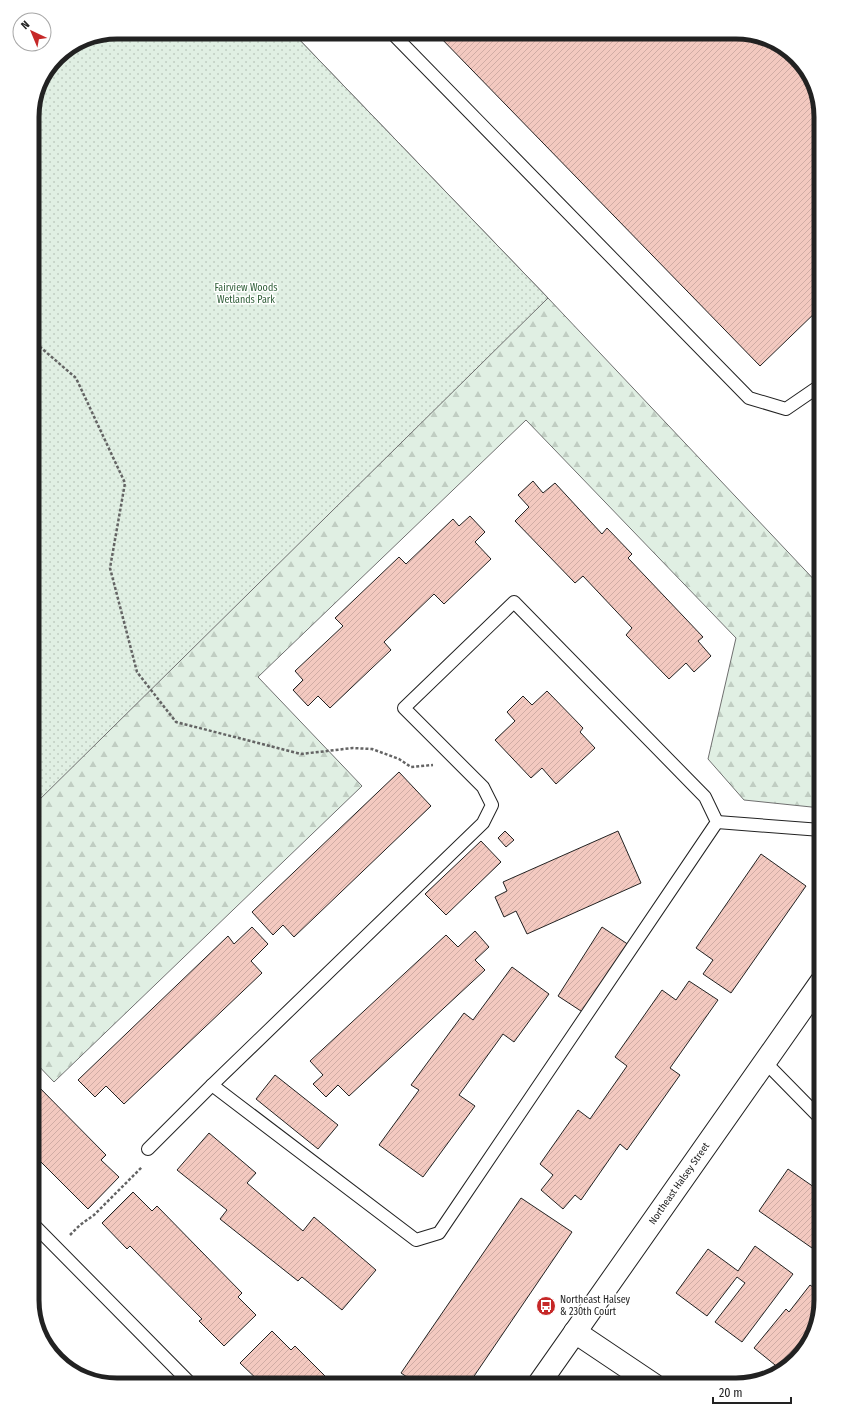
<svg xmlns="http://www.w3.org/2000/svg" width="853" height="1417" font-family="'Fira Sans Condensed',sans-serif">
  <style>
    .forest { fill: url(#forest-firs); stroke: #6f6f6f }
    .park { fill: url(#park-dots); stroke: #6f6f6f }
    .building { fill: url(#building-hatch); stroke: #222 }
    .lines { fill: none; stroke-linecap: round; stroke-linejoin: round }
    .lane-casing { stroke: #222; stroke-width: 14 }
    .street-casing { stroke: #222; stroke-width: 24 }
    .secondary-casing { stroke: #222; stroke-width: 24 }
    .path { stroke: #646464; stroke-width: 2.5; stroke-dasharray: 3 2; stroke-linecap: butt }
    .lane { stroke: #fff; stroke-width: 12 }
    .street { stroke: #fff; stroke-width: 22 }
    .secondary { stroke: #fff; stroke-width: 22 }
    .labels { text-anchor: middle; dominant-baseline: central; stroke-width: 3; stroke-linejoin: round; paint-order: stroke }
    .park-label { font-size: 10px; fill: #2f5e38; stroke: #fff }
    .street-label { font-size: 10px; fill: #222; stroke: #fff }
    .poi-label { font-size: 10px; fill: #222; stroke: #fff; text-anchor: start }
    .rim { fill: none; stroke: #222; stroke-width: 5 }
  </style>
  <defs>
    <pattern id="forest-firs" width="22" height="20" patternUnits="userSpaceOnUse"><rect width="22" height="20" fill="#e0efe3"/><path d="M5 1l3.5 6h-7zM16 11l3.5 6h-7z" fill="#c0cdc2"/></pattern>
    <pattern id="park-dots" width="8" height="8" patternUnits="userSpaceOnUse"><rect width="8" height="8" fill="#e0efe3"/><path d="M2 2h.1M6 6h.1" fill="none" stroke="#c0cdc2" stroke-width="1.8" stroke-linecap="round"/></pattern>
    <pattern id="building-hatch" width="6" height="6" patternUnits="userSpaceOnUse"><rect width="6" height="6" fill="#f3c9c0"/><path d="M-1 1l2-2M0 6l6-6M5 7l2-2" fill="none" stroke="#d0aca5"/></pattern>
  </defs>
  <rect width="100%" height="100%" fill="#fff"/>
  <!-- forest -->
  <polygon class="forest" points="117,32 292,32 548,298 821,587 821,808 744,800 708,759 736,638 526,420 258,677 362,786 54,1082 32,1059 32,111 39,84 57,57 84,38"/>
  <!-- park -->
  <polygon class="park" points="117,32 292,32 548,298 32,807 32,111 39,84 57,57 84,38"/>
  <!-- building -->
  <g class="building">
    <polygon points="435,32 742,32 784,46 812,79 821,116 821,307 760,366"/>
    <polygon points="533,481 543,493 555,483 602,534 607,528 632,554 628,558 703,637 698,641 711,656 694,672 686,663 669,679 626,635 632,628 583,576 575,583 515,521 529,507 518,495"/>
    <polygon points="470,516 485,532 475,542 491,559 444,604 434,594 384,642 391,650 330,708 318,696 308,706 293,690 303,680 295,671 343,626 335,618 399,557 406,564 453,519 459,526"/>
    <polygon points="547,691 583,728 580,732 595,748 556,784 542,768 531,778 495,740 515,721 507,712 523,696 532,705"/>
    <polygon points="399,772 431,806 294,937 283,925 273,935 252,912"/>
    <polygon points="505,831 514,840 506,847 498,838"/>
    <polygon points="618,831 641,883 527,934 516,911 504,917 495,897 507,891 503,882"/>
    <polygon points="481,841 501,862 446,915 425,894"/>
    <polygon points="761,854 806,886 731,993 703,974 713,960 696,948"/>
    <polygon points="252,927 268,944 251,961 262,973 124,1104 106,1086 95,1097 78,1080 228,936 234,944"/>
    <polygon points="602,927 629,945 584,1013 558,996"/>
    <polygon points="475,931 489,947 475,960 485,970 349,1096 338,1085 326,1097 313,1084 323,1075 310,1061 446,935 458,947"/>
    <polygon points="512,967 549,994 514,1042 503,1034 459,1095 475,1106 423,1177 379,1145 419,1090 411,1085 464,1013 473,1020"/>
    <polygon points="689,981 718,1000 670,1068 680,1075 627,1150 620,1144 581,1200 575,1195 563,1209 541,1190 553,1175 540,1164 578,1110 590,1119 627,1066 615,1057 662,990 676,1000"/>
    <polygon points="275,1075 338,1125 318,1149 256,1099"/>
    <polygon points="32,1080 106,1155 101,1160 119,1177 88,1209 32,1153"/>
    <polygon points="209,1133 256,1173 247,1183 303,1231 314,1217 376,1270 342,1310 302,1277 298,1281 220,1219 227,1210 177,1170"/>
    <polygon points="788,1169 821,1192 821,1234 812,1248 759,1211"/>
    <polygon points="133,1192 152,1211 157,1206 242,1293 238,1297 256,1315 224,1346 199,1321 202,1319 130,1246 127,1249 102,1223"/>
    <polygon points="521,1198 572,1232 468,1385 415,1385 416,1383 401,1373"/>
    <polygon points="755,1246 793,1274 742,1342 715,1322 745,1283 737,1277 707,1316 676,1293 708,1249 738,1271"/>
    <polygon points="810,1285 821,1293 821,1301 811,1332 810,1332 780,1369 754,1348 786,1309 789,1312"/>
    <polygon points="272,1331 291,1350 295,1346 334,1385 263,1385 240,1363"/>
  </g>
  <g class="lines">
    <!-- lane casing -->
    <g class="lane-casing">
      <g id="lane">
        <polyline points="391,32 749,398 786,409 821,385"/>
        <polygon points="514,602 705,797 717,822 439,1233 416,1240 212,1085 483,823 492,805 483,787 404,708"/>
        <polyline points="717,822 821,830"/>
        <polyline points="765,1062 821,1119"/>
        <polyline points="148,1149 212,1085"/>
        <polyline points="32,1223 192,1385"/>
      </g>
    </g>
    <!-- street casing -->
    <g class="street-casing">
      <polyline id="street" points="575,1332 654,1385"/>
    </g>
    <!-- secondary casing -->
    <g class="secondary-casing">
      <g id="secondary">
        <path id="s1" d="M538,1385L821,982"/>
      </g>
    </g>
    <!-- path -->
    <g class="path">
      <polyline points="32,340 76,378 125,483 110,568 137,672 176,722 301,754 353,748 372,749 399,759 411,767 433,765"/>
      <polyline points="70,1235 80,1225 94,1215 142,1167"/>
    </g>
    <!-- lane -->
    <use href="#lane" class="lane"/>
    <!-- street -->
    <use href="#street" class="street"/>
    <!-- secondary -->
    <use href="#secondary" class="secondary"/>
  </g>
  <!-- icons -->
  <defs>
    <g id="bus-disc" transform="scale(1)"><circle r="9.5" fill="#c62828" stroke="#fff"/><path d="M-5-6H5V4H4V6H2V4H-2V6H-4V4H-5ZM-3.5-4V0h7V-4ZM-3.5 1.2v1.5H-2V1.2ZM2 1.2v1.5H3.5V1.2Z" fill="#fff"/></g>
  </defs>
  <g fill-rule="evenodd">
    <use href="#bus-disc" x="546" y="1306"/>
  </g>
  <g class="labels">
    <!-- park labels -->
    <g class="park-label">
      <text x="246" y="288">Fairview Woods<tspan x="246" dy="12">Wetlands Park</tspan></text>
    </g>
    <!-- street labels -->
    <g class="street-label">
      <text stroke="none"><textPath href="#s1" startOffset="246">Northeast Halsey Street</textPath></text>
    </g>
    <!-- poi labels -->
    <g class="poi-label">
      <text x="560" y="1300">Northeast Halsey<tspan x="560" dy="12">&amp; 230th Court</tspan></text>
    </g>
  </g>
  <!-- crop -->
  <path d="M0 0H853V1417H0ZM117 39H736A78 78 0 0 1 814 117V1300A78 78 0 0 1 736 1378H117A78 78 0 0 1 39 1300V117A78 78 0 0 1 117 39Z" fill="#fff" fill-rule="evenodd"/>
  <path class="rim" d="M117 39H736A78 78 0 0 1 814 117V1300A78 78 0 0 1 736 1378H117A78 78 0 0 1 39 1300V117A78 78 0 0 1 117 39Z"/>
  <!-- north arrow -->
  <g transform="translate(32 32) rotate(316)"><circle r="19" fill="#ffffff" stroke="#a7a7a7"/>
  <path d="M0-3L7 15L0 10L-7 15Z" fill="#c62828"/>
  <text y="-6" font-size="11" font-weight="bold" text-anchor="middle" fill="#222222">N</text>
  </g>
  <!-- scale -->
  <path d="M713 1397v6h78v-6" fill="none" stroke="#222222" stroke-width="2"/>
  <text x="719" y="1397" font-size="12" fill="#222222" stroke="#ffffff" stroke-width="3" paint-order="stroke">20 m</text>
</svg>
